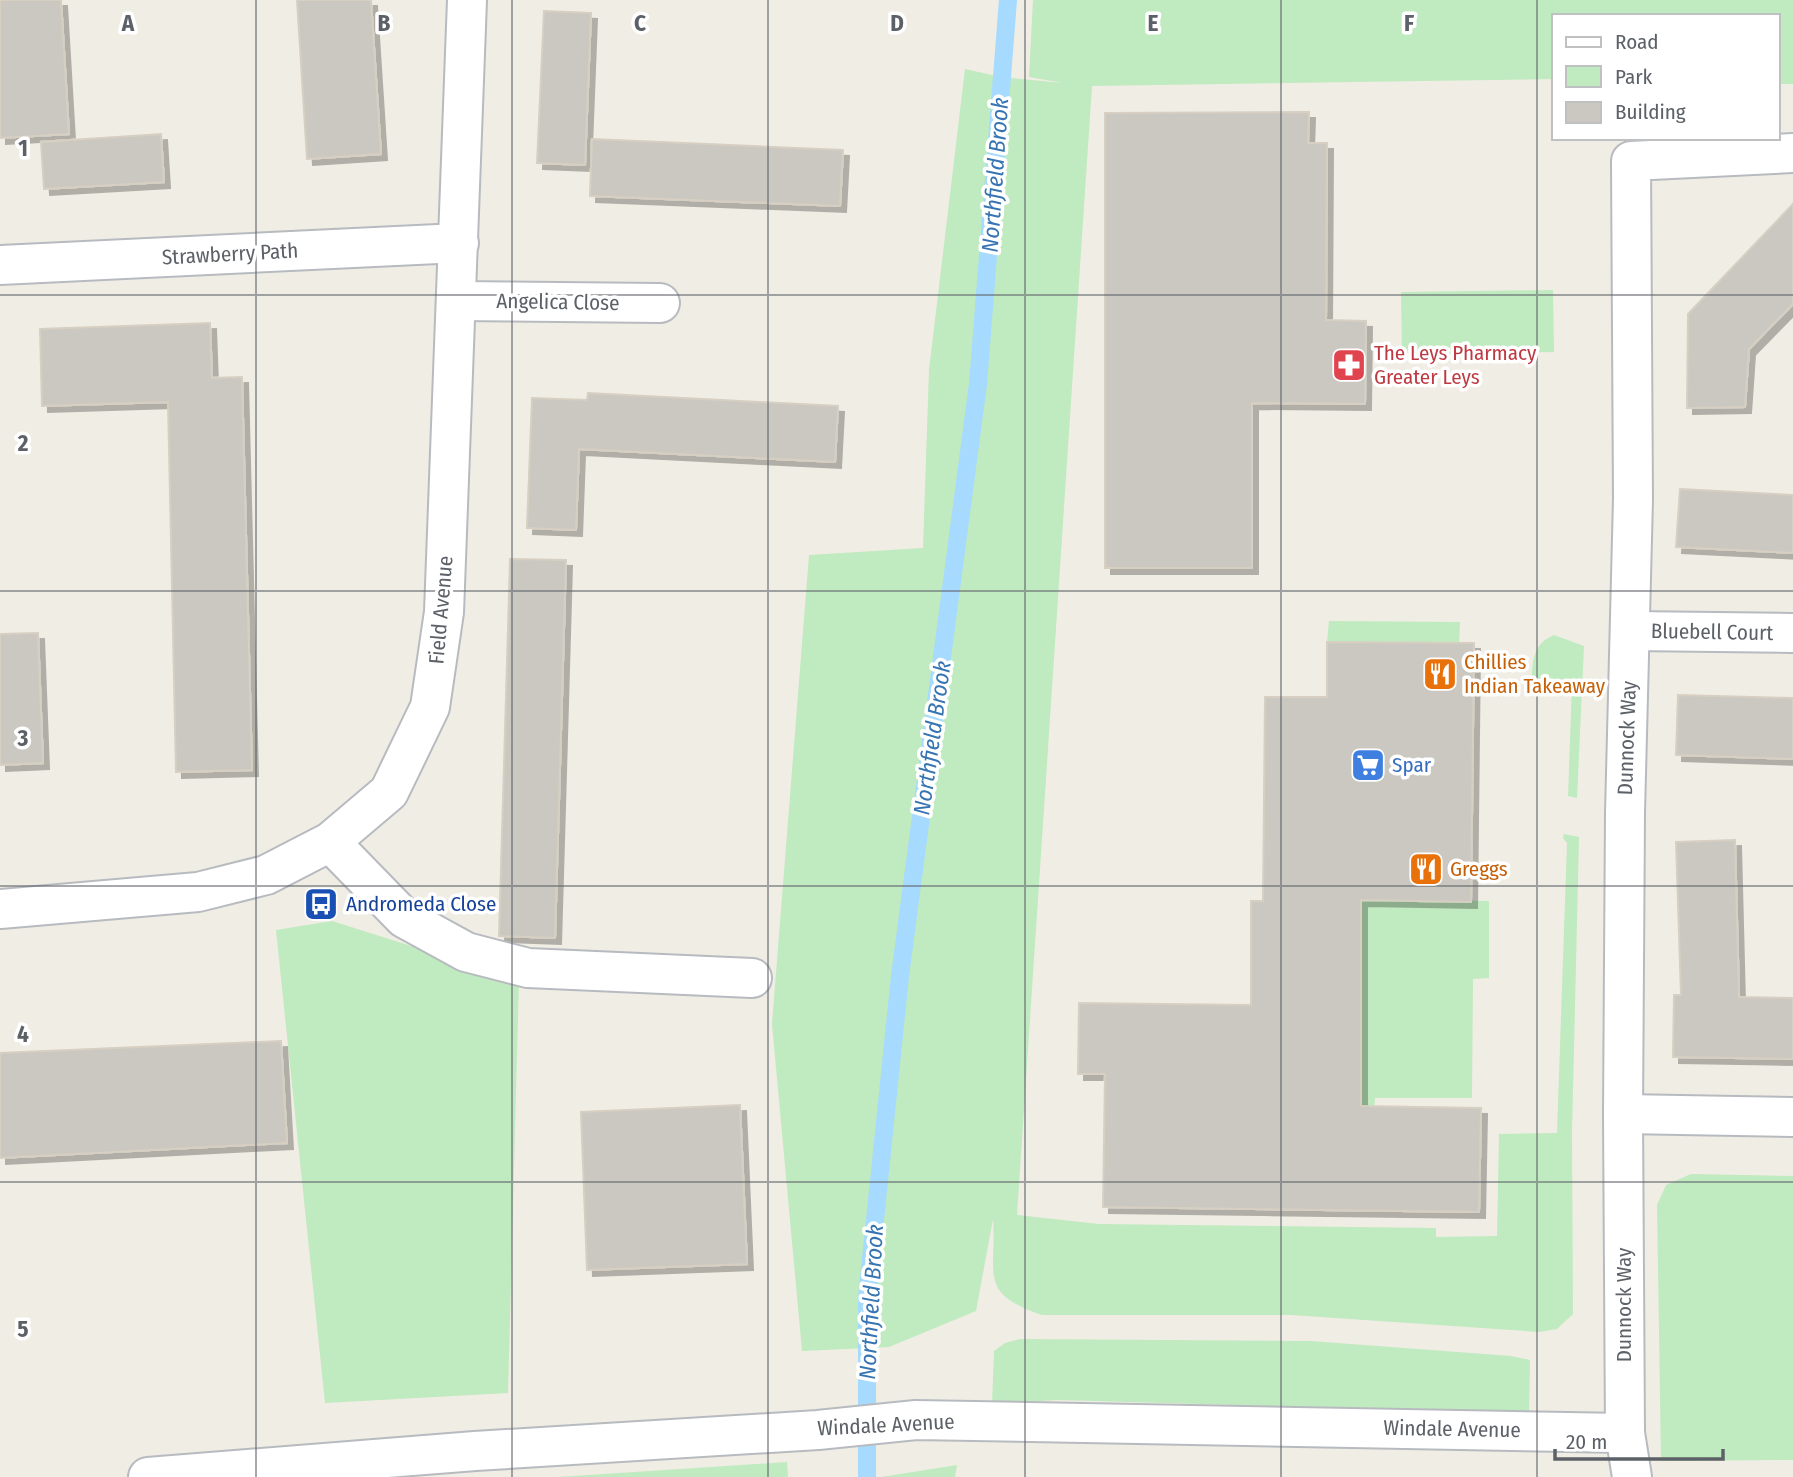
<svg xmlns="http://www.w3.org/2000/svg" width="1793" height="1477" font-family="'Fira Sans Condensed',sans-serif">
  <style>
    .green { fill: #c0eabf }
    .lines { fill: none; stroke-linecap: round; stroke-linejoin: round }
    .stream { stroke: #a6daff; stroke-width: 18 }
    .building { fill: #cbc8c1; stroke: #d6cfc2; stroke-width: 2; filter: url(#shadow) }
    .minor-casing { stroke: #b7bbc0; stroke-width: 42 }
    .minor { stroke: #fff; stroke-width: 38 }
    .grid { fill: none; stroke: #5c6167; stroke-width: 2; stroke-opacity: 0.55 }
    .labels { text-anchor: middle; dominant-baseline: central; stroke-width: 7; stroke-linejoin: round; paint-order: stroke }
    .street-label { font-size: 21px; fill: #5c6167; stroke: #fff }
    .health-label { font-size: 21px; fill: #be3a42; stroke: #fff; text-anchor: start }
    .food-label { font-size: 21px; fill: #c56008; stroke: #fff; text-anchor: start }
    .shop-label { font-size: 21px; fill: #366cbe; stroke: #fff; text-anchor: start }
    .transit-label { font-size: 21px; fill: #164399; stroke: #fff; text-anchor: start }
    .water-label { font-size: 23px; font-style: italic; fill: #3674b2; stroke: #fff }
    .grid-label { font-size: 23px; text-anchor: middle; font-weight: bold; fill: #5c6167; stroke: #fff; stroke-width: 7; stroke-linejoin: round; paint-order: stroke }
  </style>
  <defs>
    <filter id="shadow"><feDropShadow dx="6" dy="6" stdDeviation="0" flood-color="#0004"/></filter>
  </defs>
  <rect width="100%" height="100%" fill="#f0ede4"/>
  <!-- green -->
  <g class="green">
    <path d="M1033,0H1793V84H1777V16H1553V79L1092,86L1017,1215L1099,1224L1436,1228V1237L1497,1236L1499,1134L1557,1133L1567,843L1563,838L1564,834L1579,837L1572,1133L1573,1314L1557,1329L1539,1332L1291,1315H1042C977,1293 997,1274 993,1219L976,1311L889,1347L802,1351L772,1024L809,555L923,548L929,370L965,69L1001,77L1063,83L1029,77Z"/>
    <polygon points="1553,290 1554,352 1402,354 1401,292"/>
    <polygon points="1329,621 1460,622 1459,643 1327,642"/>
    <path d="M1554,635L1584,646L1577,798L1568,796L1572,684L1531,685C1533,662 1531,645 1554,635Z"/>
    <polygon points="1361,900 1489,901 1489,978 1473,979 1472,1098 1375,1098 1374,1113 1361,1114"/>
    <polygon points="332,921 519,980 508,1393 325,1403 276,930"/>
    <polygon points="1691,1174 1793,1176 1793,1460 1661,1461 1657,1205 1666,1185"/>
    <polygon points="1020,1339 1311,1341 1511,1356 1530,1360 1529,1413 1494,1421 1343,1408 1058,1400 992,1404 994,1351 1005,1343"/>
    <polygon points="787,1462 788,1477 558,1477"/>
    <polygon points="957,1465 955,1477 881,1477"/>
  </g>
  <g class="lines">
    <!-- stream -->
    <polyline class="stream" points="867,1477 867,1298 900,976 978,384 1008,0"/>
  </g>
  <!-- building -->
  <g class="building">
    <polygon points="0,0 61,0 69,134 0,138"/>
    <polygon points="297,0 371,0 381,154 307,159"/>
    <polygon points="544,11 591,13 585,165 537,163"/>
    <polygon points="1309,112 1308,143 1327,143 1326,320 1366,321 1365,404 1252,403 1252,568 1105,568 1105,113"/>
    <polygon points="161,134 164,182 44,189 41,142"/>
    <polygon points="592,139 843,150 840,206 590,196"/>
    <polygon points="1793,204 1793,304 1749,349 1745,407 1687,408 1688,314"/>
    <polygon points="210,323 212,378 242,377 252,770 176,772 168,402 42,406 40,329"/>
    <polygon points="588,393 838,406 835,462 579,449 576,530 527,528 532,398 587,400"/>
    <polygon points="1680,489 1793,495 1793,553 1676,547"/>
    <polygon points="510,559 566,560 555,938 499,936"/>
    <polygon points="38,633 43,763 0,765 0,634"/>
    <polygon points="1327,642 1474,643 1471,902 1361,900 1361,1106 1481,1108 1479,1212 1103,1207 1105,1074 1078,1074 1079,1003 1251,1005 1251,901 1263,901 1265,697 1327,697"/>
    <polygon points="1678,695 1793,698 1793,759 1676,755"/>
    <polygon points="1735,840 1739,997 1793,998 1793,1059 1673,1057 1674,995 1681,995 1676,842"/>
    <polygon points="281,1041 287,1143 0,1158 0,1053"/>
    <polygon points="740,1105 747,1264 587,1270 581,1112"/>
  </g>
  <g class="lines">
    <!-- minor casing -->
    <g class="minor-casing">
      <g id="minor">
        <polyline points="0,265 459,243"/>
        <polyline points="457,301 660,303"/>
        <polyline points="1631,631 1793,633"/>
        <polyline points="330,842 404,918 466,952 528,968 752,978"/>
        <polyline points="0,909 198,892 266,875 330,842 389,792 430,707 444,612 467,0"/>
        <polyline points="1623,1114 1793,1117"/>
        <polyline points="148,1477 475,1451 818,1430 916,1420 1625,1433"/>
        <polyline points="1632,1477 1625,1433 1623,1114 1625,813 1633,499 1631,161 1793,153"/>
      </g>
    </g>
    <!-- minor -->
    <use href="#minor" class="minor"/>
  </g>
  <!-- grid -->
  <path class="grid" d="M256,0V1477M512,0V1477M768,0V1477M1025,0V1477M1281,0V1477M1537,0V1477M0,295H1793M0,591H1793M0,886H1793M0,1182H1793"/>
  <!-- icons -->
  <defs>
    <g id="pharmacy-square" transform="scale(1.75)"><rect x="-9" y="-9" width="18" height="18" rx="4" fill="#e0444e" stroke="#fff"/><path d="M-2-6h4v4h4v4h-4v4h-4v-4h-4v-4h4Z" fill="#fff"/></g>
    <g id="restaurant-square" transform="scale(1.75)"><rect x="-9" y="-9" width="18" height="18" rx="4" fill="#e8710a" stroke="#fff"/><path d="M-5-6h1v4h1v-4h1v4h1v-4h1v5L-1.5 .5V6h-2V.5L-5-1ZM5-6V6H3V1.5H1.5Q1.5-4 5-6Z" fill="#fff"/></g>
    <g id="supermarket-square" transform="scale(1.75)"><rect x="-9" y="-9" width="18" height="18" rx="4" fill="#3f7fe0" stroke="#fff"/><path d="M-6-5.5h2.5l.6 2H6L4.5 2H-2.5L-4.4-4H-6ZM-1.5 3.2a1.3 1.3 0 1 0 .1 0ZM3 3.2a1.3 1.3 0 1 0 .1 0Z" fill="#fff"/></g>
    <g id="bus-square" transform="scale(1.75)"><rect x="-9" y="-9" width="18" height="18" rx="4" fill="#1a4fb4" stroke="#fff"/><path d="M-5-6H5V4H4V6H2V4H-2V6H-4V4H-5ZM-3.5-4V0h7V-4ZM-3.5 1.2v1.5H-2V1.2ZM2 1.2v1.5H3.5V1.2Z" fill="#fff"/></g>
  </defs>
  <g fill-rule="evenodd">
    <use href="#pharmacy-square" x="1349" y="365"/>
    <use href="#restaurant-square" x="1440" y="674"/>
    <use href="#supermarket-square" x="1368" y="765"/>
    <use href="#restaurant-square" x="1426" y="869"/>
    <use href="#bus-square" x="321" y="904"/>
  </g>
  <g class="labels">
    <!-- street labels -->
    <g class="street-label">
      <text transform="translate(230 254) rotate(-3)">Strawberry Path</text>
      <text transform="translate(558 302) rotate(1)">Angelica Close</text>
      <text transform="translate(441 610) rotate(-85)">Field Avenue</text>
      <text transform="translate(1712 632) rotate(1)">Bluebell Court</text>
      <text transform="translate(1627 738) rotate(-88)">Dunnock Way</text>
      <text transform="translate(1624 1305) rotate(-90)">Dunnock Way</text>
      <text transform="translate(886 1425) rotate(-3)">Windale Avenue</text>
      <text transform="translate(1452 1429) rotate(1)">Windale Avenue</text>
    </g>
    <!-- health labels -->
    <g class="health-label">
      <text x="1374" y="353">The Leys Pharmacy<tspan x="1374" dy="24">Greater Leys</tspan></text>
    </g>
    <!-- food labels -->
    <g class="food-label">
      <text x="1464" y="662">Chillies<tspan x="1464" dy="24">Indian Takeaway</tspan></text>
      <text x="1450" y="869">Greggs</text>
    </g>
    <!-- shop labels -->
    <g class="shop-label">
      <text x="1392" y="765">Spar</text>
    </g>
    <!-- transit labels -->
    <g class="transit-label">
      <text x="346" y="904">Andromeda Close</text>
    </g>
    <!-- water labels -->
    <g class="water-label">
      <text transform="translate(995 175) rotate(-86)">Northfield Brook</text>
      <text transform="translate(932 738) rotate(-82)">Northfield Brook</text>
      <text transform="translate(871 1302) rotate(-87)">Northfield Brook</text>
    </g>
  </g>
  <g class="grid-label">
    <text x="128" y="31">A</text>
    <text x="384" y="31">B</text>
    <text x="640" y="31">C</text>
    <text x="897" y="31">D</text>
    <text x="1153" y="31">E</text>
    <text x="1409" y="31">F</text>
    <text x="23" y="156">1</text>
    <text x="23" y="451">2</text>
    <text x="23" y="746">3</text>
    <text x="23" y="1042">4</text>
    <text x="23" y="1337">5</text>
  </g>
  <!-- legend -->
  <rect x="1552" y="14" width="228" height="126" fill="#ffffff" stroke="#bec0c2" stroke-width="2"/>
  <rect x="1566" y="37" width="35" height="10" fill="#ffffff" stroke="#bec0c2" stroke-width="2"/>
  <text x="1615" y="49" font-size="21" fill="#5c6167">Road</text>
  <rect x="1566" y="66" width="35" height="21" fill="#c0eabf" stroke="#bec0c2" stroke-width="2"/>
  <text x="1615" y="84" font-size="21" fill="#5c6167">Park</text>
  <rect x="1566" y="102" width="35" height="21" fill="#cbc8c1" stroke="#bec0c2" stroke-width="2"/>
  <text x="1615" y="119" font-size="21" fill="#5c6167">Building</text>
  <!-- scale -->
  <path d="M1555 1449v10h168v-10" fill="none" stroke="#5c6167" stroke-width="3.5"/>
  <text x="1566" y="1449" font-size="21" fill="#5c6167" stroke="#ffffff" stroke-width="5" paint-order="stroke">20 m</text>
</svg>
